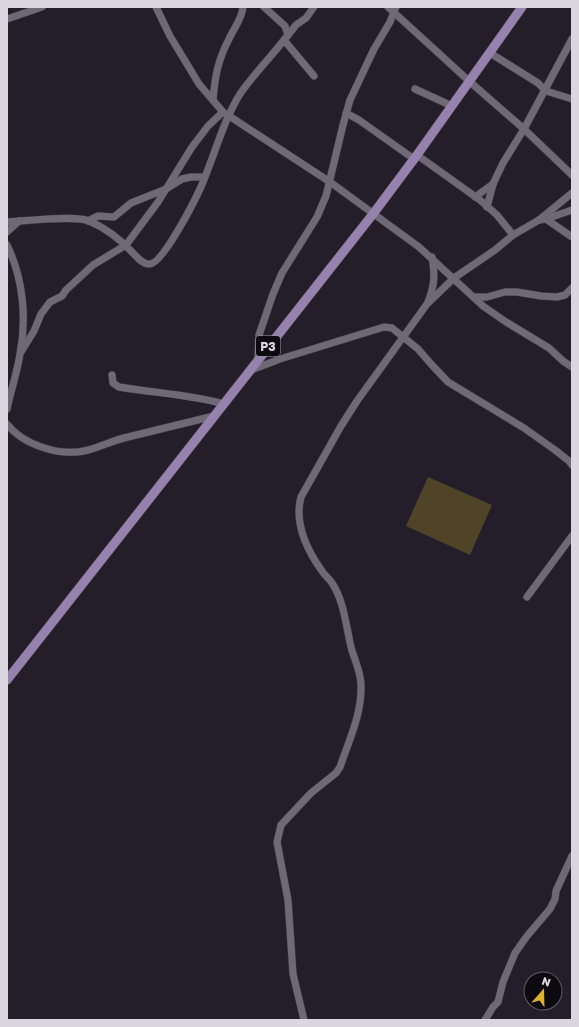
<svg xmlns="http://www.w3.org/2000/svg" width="579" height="1027" font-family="'Golos Text',sans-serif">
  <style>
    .green { fill: #4f4428 }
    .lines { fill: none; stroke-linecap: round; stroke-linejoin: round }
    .minor-casing { stroke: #3f3944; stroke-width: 8 }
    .major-casing { stroke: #3f3944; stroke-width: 10 }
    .minor { stroke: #6f6877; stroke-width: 7 }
    .major { stroke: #9682ac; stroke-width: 9 }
    .labels { text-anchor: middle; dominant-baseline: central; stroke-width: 4; stroke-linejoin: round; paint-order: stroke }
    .shield { fill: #0c0a0f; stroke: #9c99a1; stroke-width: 1 }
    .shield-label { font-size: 12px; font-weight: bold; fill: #dad6df }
  </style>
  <rect width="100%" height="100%" fill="#241e2b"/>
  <!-- green -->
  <polygon class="green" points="428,477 492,505 470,555 406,526"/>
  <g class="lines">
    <!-- minor casing -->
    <g class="minor-casing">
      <g id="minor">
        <polyline points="156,7 170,36 199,84 223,112 330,182 419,247 483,306 506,322 549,348 563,361 572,367"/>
        <polyline points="264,7 285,26 288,35"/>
        <polyline points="314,7 306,18 296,25 284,40 314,76"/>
        <polyline points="388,7 469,81 524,129 572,175"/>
        <polyline points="7,19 42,7"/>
        <polyline points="490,53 538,83 546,91 572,99"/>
        <polyline points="415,89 452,106"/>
        <path d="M213,100C215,76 218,60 229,39C234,28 242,19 243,7"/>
        <polyline points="346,113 359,120 414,159"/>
        <polyline points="417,155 480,200 497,215 513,235"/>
        <polyline points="475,197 493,184"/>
        <polyline points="487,207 493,184 503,163 524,129 572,39"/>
        <polyline points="546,219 572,237"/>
        <polyline points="539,220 546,219 572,210"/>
        <polyline points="88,221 98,216 114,217 131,203 166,189 182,179 191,177 204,177"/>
        <path d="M7,222C26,221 73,215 89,221C106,228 120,239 133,253C137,257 143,265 150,264C163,263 194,202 200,189C214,158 222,123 240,94C253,75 270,58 284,40"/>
        <polyline points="7,232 19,221"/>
        <path d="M7,245C23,278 27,318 20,354C17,373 11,390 7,409"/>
        <polyline points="474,297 487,297 505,292 517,292 541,296 557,297 565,295 572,288"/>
        <path d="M428,302C435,284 435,275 432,257"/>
        <polyline points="21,352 34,331 41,314 50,302 62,296 66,290 93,265 126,245 158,202 192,147 208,126 223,112"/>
        <polyline points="258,359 259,335 273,294 282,273 317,217 326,196 343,125 350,100 374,49 390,22 396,7"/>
        <polyline points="249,371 280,359 384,327 392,328 418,349 431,364 448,382 524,428 555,450 569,461 572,465"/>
        <path d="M112,375L113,383L119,387C154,393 189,394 224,404"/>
        <path d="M7,424C23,445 59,456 84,451C99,448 113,440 128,437C156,430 185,423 214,416"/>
        <polyline points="527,597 572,536"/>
        <path d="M304,1020L293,974L288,900L277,842L281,825L311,793L336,773L340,767C349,740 362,714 361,685C361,672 354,659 351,647C346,626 344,601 332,583C329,578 324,575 322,571C307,550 294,523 301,497L341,426L357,401L427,304L454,278L495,250L513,235L539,220L572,193"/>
        <polyline points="485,1020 493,1007 498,1002 503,982 515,953 527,936 550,909 555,899 556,891 572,856"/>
      </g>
    </g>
    <!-- major casing -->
    <g class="major-casing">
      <polyline id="major" points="7,680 373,214 417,155 522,7"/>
    </g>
    <!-- minor -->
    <use href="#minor" class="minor"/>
    <!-- major -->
    <use href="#major" class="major"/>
  </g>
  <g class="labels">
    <!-- shield labels -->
    <rect class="shield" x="256" y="336" width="24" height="20" rx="3"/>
    <g class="shield-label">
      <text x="268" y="346">P3</text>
    </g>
  </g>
  <!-- border -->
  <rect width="579" height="1027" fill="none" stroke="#dad6df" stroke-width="16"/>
  <!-- north arrow -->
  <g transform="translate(543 991) rotate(20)"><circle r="19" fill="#0c0a0f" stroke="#5e5c62"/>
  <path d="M0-3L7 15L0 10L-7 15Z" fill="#ddb133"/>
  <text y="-6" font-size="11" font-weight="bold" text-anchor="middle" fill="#dad6df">N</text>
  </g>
</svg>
